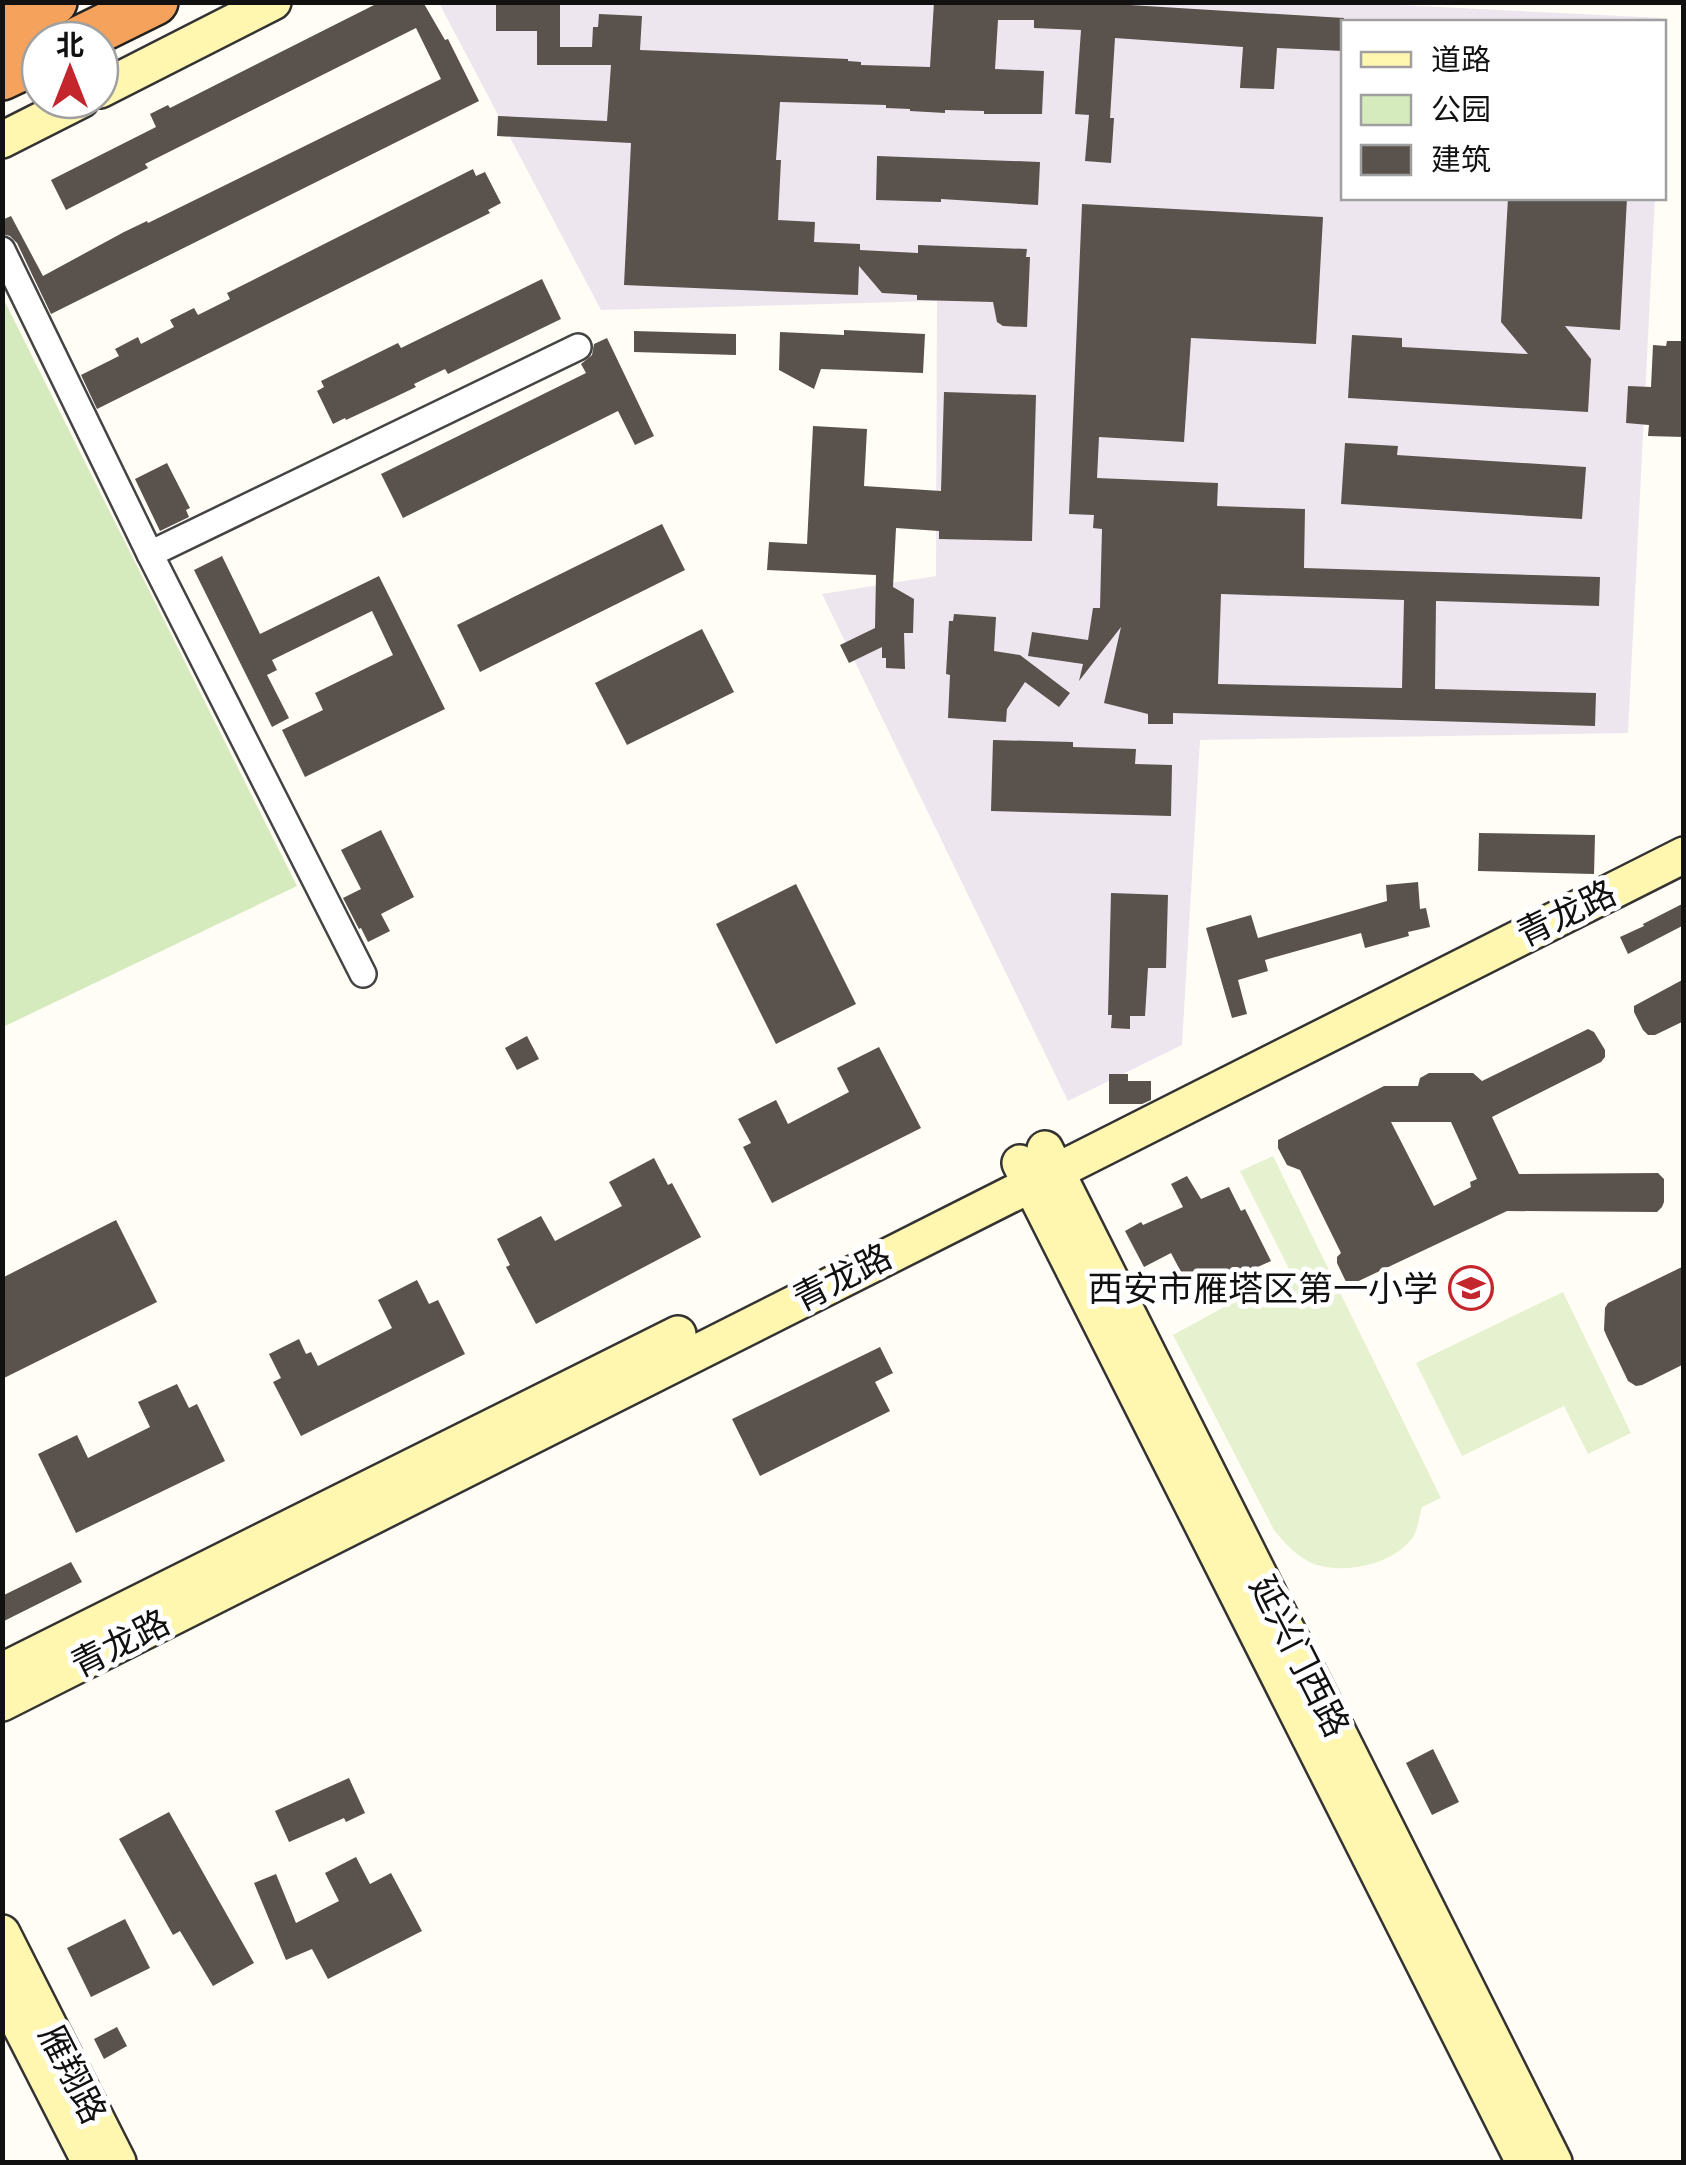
<svg xmlns="http://www.w3.org/2000/svg" width="1686" height="2165" font-family="'Libre Baskerville','Noto Sans SC',serif">
  <style>
    .industrial { fill: #eee6ef }
    .green { fill: #d5ebbd }
    .pitch { fill: #e6f2cf }
    .building { fill: #5a524d; fill-rule: evenodd }
    .lines { fill: none; stroke-linecap: round; stroke-linejoin: round }
    .street-casing { stroke: #444; stroke-width: 30 }
    .secondary-casing { stroke: #333; stroke-width: 40 }
    .highway-casing { stroke: #222; stroke-width: 50 }
    .street { stroke: #fff; stroke-width: 25 }
    .secondary { stroke: #fff6b0; stroke-width: 35 }
    .highway { stroke: #f5a25d; stroke-width: 45 }
    .labels { text-anchor: middle; dominant-baseline: central; stroke-width: 10; stroke-linejoin: round; paint-order: stroke }
    .street-label { font-size: 35px; fill: #111; stroke: #fff }
    .poi-label { font-size: 35px; fill: #111; stroke: #fff; text-anchor: end }
  </style>
  <rect width="100%" height="100%" fill="#fffdf5"/>
  <!-- industrial -->
  <polygon class="industrial" points="1337,2 1663,18 1663,22 1344,22 1344,198 1655,198 1628,733 1200,740 1182,1045 1068,1101 822,594 936,576 937,301 601,310 439,3"/>
  <!-- green -->
  <polygon class="green" points="3,298 297,886 3,1027 2,1027"/>
  <!-- pitch -->
  <g class="pitch">
    <path d="M1273,1156L1441,1498L1422,1507C1419,1516 1418,1530 1413,1537C1394,1564 1348,1574 1317,1565C1299,1559 1286,1545 1274,1530L1173,1335L1290,1271L1240,1171Z"/>
    <polygon points="1563,1292 1631,1433 1588,1454 1564,1406 1462,1456 1416,1363"/>
  </g>
  <!-- building -->
  <g class="building">
    <polygon points="380,2 423,2 445,40 448,39 479,101 51,314 17,243 10,236 2,234 2,220 11,216 43,276 124,232 147,221 148,223 441,79 416,28 145,164 148,168 66,210 51,180 156,127 150,114 168,105 170,108"/>
    <polygon points="496,2 560,2 560,47 592,47 593,27 598,27 599,14 642,16 640,50 848,59 848,61 861,62 861,65 930,67 934,2 1131,2 1130,5 1344,18 1344,51 1277,48 1274,89 1240,88 1243,47 1115,38 1110,118 1114,118 1111,163 1085,161 1089,115 1075,114 1081,30 1034,28 1034,20 998,20 995,69 1044,71 1042,114 984,114 984,111 945,110 945,113 910,111 910,109 886,108 886,105 780,102 776,160 781,160 778,220 815,222 814,242 860,244 860,250 918,253 918,245 1027,249 1026,257 1030,257 1027,327 1003,326 997,322 993,302 917,300 917,295 882,293 859,266 858,295 624,285 631,143 497,136 498,116 607,121 611,65 537,65 537,31 496,31"/>
    <polygon points="877,156 1040,162 1038,205 941,199 941,202 876,200"/>
    <polygon points="473,169 476,176 485,172 501,203 488,210 490,213 97,409 81,375 119,356 115,349 138,337 141,344 174,327 170,320 194,308 198,315 230,299 227,293"/>
    <polygon points="1508,198 1627,198 1620,330 1565,326 1591,359 1588,412 1348,398 1352,335 1402,338 1402,347 1528,354 1501,322"/>
    <path d="M1082,204L1323,217L1316,344L1191,338L1184,442L1099,437L1097,478L1218,483L1217,506L1305,509L1304,568L1600,577L1599,606L1436,601L1435,689L1596,693L1595,726L1173,713V724H1148V714L1104,703L1121,627L1079,681L1083,664L1028,656L1032,632L1088,640L1093,608H1100L1102,529L1093,528L1094,515L1069,514ZM1221,594L1404,600L1402,688L1218,684Z"/>
    <polygon points="542,279 561,319 448,374 445,369 414,384 416,387 391,399 346,420 345,418 333,424 317,391 324,387 321,381 398,343 401,348"/>
    <polygon points="844,330 925,334 923,373 821,369 814,389 779,370 780,332 844,335"/>
    <polygon points="634,331 736,334 736,355 634,352"/>
    <polygon points="607,338 654,436 635,445 618,411 403,518 381,474 586,373 581,364 592,355 594,344"/>
    <polygon points="1667,341 1684,341 1684,437 1648,436 1649,425 1626,423 1628,386 1651,387 1653,345 1666,346"/>
    <polygon points="944,392 1036,395 1032,541 939,539 939,531 896,528 893,587 914,599 913,633 904,633 905,669 886,668 886,658 882,658 882,647 849,663 840,645 875,628 876,575 767,570 769,542 807,544 813,426 867,429 864,486 941,491"/>
    <polygon points="1345,443 1398,446 1397,455 1586,467 1582,519 1341,504"/>
    <polygon points="167,463 190,508 186,510 189,517 160,531 135,479"/>
    <polygon points="662,524 685,570 480,672 457,625"/>
    <polygon points="222,556 260,634 379,576 445,709 305,777 282,730 323,710 315,693 393,655 372,611 272,660 277,670 267,675 289,718 272,727 194,570"/>
    <polygon points="954,614 996,617 994,651 1020,655 1070,693 1059,707 1025,682 1007,709 1006,722 948,718 950,675 946,674 949,621 953,621"/>
    <polygon points="702,629 734,692 627,745 595,683"/>
    <polygon points="993,740 1073,742 1073,747 1136,749 1135,764 1172,765 1171,816 991,811"/>
    <polygon points="381,830 414,897 381,914 390,931 368,942 361,928 359,929 343,898 361,889 341,850"/>
    <polygon points="1479,833 1595,835 1594,874 1478,871"/>
    <polygon points="1418,882 1420,909 1426,908 1430,927 1408,932 1409,936 1365,948 1361,933 1265,960 1268,971 1238,980 1247,1014 1232,1018 1206,928 1251,915 1258,938 1387,901 1386,885"/>
    <polygon points="796,884 856,1004 776,1044 716,924"/>
    <polygon points="1111,893 1168,895 1166,968 1148,968 1145,1016 1130,1016 1130,1029 1111,1028 1112,1015 1108,1015"/>
    <polygon points="1684,903 1684,925 1628,954 1620,937 1644,926 1643,924"/>
    <polygon points="1684,979 1684,1021 1655,1035 1648,1035 1643,1030 1634,1012 1634,1006"/>
    <path d="M1588,1029L1594,1032L1605,1050V1057L1601,1062L1492,1117L1519,1174L1658,1173L1664,1179V1202L1662,1207L1657,1212L1507,1211L1348,1286L1337,1263V1257L1341,1253L1300,1170L1287,1165L1278,1148V1140L1384,1086H1418L1420,1078L1429,1073H1473L1482,1081ZM1391,1122H1451L1477,1179L1470,1182L1471,1187L1434,1206Z"/>
    <polygon points="527,1036 539,1059 517,1070 505,1048"/>
    <polygon points="879,1047 921,1128 772,1203 743,1147 751,1143 738,1119 776,1100 788,1124 849,1092 837,1068"/>
    <polygon points="1109,1074 1128,1074 1128,1081 1151,1081 1151,1100 1142,1104 1109,1104"/>
    <polygon points="654,1158 668,1185 672,1183 701,1237 536,1324 506,1267 510,1265 497,1239 541,1216 555,1241 622,1206 609,1182"/>
    <polygon points="1187,1176 1201,1199 1229,1187 1241,1211 1245,1209 1271,1261 1222,1283 1219,1275 1190,1289 1171,1253 1144,1267 1125,1231 1141,1222 1143,1225 1183,1207 1171,1184"/>
    <polygon points="116,1220 157,1302 2,1379 2,1278"/>
    <polygon points="1684,1266 1684,1364 1642,1385 1636,1386 1628,1381 1607,1337 1604,1330 1605,1308 1608,1303"/>
    <polygon points="417,1280 429,1304 438,1300 465,1354 301,1436 273,1382 281,1378 269,1354 299,1339 306,1354 311,1352 318,1366 392,1328 378,1300"/>
    <polygon points="880,1347 893,1373 875,1382 890,1411 760,1476 732,1419"/>
    <polygon points="177,1384 189,1408 197,1404 225,1461 76,1533 38,1454 77,1435 88,1458 150,1427 138,1402"/>
    <polygon points="71,1562 82,1582 2,1622 2,1596"/>
    <polygon points="1433,1749 1459,1802 1432,1815 1406,1763"/>
    <polygon points="349,1778 365,1813 346,1822 344,1818 289,1842 275,1811"/>
    <polygon points="169,1812 254,1963 213,1986 180,1931 173,1935 119,1839"/>
    <polygon points="356,1857 370,1884 391,1873 422,1931 328,1979 312,1949 286,1960 254,1883 276,1874 296,1923 339,1901 325,1873"/>
    <polygon points="125,1919 150,1968 91,1997 67,1948"/>
    <polygon points="117,2027 127,2046 104,2059 94,2039"/>
  </g>
  <g class="lines">
    <!-- street casing -->
    <g class="street-casing">
      <g id="street">
        <polyline points="2,250 150,554 363,974"/>
        <polyline points="150,554 578,347"/>
      </g>
    </g>
    <!-- secondary casing -->
    <g class="secondary-casing">
      <g id="secondary">
        <polyline points="100,90 273,2"/>
        <polyline points="2,140 81,100"/>
        <polyline points="1045,1149 1554,2162"/>
        <polyline points="1020,1163 1524,2162"/>
        <polyline points="2,1671 678,1334"/>
        <polyline points="2,1703 1684,855"/>
        <polyline points="2,1933 118,2162"/>
        <polyline points="2,1990 90,2162"/>
      </g>
    </g>
    <!-- highway casing -->
    <g class="highway-casing">
      <g id="highway">
        <polyline points="2,30 54,2"/>
        <polyline points="78,40 155,2"/>
        <polyline points="2,77 40,59"/>
      </g>
    </g>
    <!-- street -->
    <use href="#street" class="street"/>
    <!-- secondary -->
    <use href="#secondary" class="secondary"/>
    <!-- highway -->
    <use href="#highway" class="highway"/>
  </g>
  <!-- icons -->
  <defs>
    <g id="school-ring" transform="scale(2.25)"><circle r="9.5" fill="#fff" stroke="#c4262e" stroke-width="1.5"/><path d="M0-5L7-2L0 1L-7-2ZM-4 1L0 2.5L4 1V4Q0 6-4 4Z" fill="#c4262e"/></g>
  </defs>
  <g fill-rule="evenodd">
    <use href="#school-ring" x="1471" y="1288"/>
  </g>
  <g class="labels">
    <!-- street labels -->
    <g class="street-label">
      <text transform="translate(1566 913) rotate(-26)">青龙路</text>
      <text transform="translate(842 1277) rotate(-27)">青龙路</text>
      <text transform="translate(120 1643) rotate(-27)">青龙路</text>
      <text transform="translate(1300 1656) rotate(63)">延兴门西路</text>
      <text transform="translate(73 2074) rotate(63)">雁翔路</text>
    </g>
    <!-- poi labels -->
    <g class="poi-label">
      <text x="1438" y="1288">西安市雁塔区第一小学</text>
    </g>
  </g>
  <!-- border -->
  <rect width="1686" height="2165" fill="none" stroke="#111111" stroke-width="10"/>
  <!-- legend -->
  <rect x="1341" y="20" width="325" height="180" fill="#ffffff" stroke="#a0a0a0" stroke-width="2.5"/>
  <rect x="1361" y="52" width="50" height="15" fill="#fff6b0" stroke="#a0a0a0" stroke-width="2.5"/>
  <text x="1431" y="70" font-size="30" fill="#111111">道路</text>
  <rect x="1361" y="95" width="50" height="30" fill="#d5ebbd" stroke="#a0a0a0" stroke-width="2.5"/>
  <text x="1431" y="120" font-size="30" fill="#111111">公园</text>
  <rect x="1361" y="145" width="50" height="30" fill="#5a524d" stroke="#a0a0a0" stroke-width="2.5"/>
  <text x="1431" y="170" font-size="30" fill="#111111">建筑</text>
  <!-- north arrow -->
  <g transform="translate(70 70)"><circle r="48" fill="#ffffff" stroke="#a0a0a0" stroke-width="2.5"/>
  <path d="M0-8L18 38L0 25L-18 38Z" fill="#c4262e"/>
  <text y="-15" font-size="28" font-weight="bold" text-anchor="middle" fill="#111111">北</text>
  </g>
</svg>
